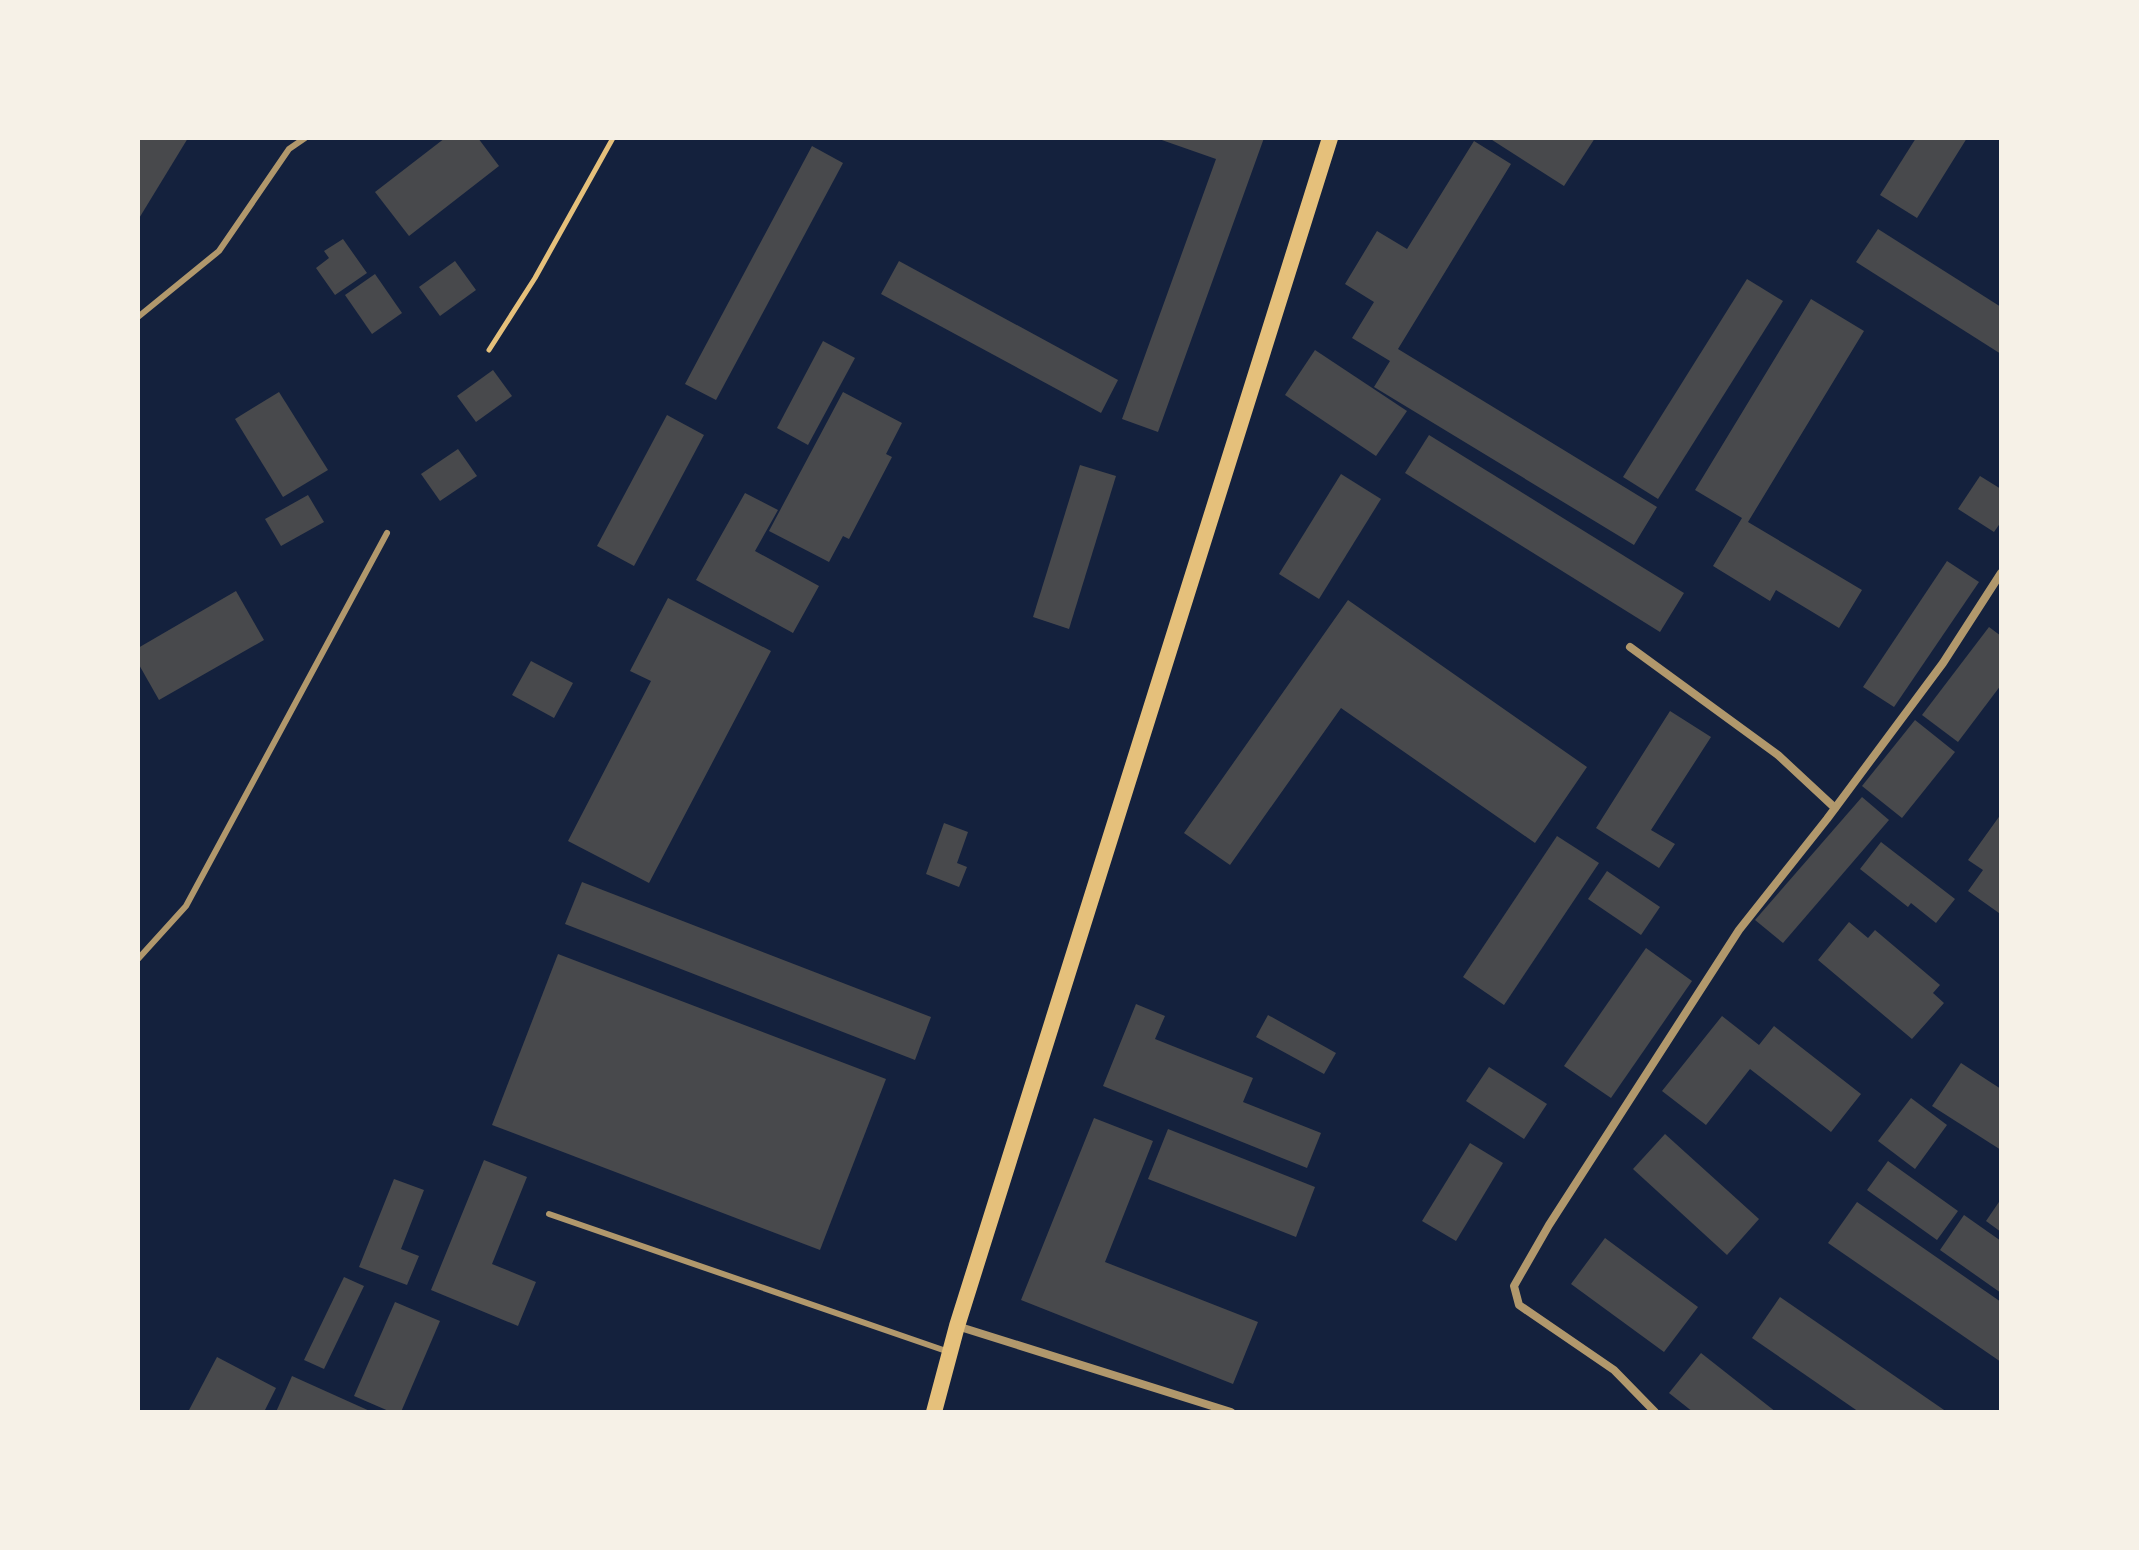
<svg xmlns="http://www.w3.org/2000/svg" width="2139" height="1550" font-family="'Playfair Display',serif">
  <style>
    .building { fill: #48494c }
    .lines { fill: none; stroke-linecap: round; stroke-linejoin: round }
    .path { stroke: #e5c07b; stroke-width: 5 }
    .service { stroke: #b1986c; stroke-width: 6 }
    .minor { stroke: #b1986c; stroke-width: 8 }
    .secondary { stroke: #e5c07b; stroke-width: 16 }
  </style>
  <rect width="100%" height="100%" fill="#14213d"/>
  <!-- building -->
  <g class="building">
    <polygon points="138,138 188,138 138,220"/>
    <polygon points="445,138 478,138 499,166 409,236 375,192"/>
    <polygon points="1264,138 1158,432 1122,419 1216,159 1156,138"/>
    <polygon points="1489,138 1595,138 1564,186"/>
    <polygon points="1916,138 1967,138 1917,218 1880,195"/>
    <polygon points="1474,141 1511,164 1398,349 1657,507 1634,545 1374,387 1390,361 1352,338 1374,302 1345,284 1377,231 1407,249"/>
    <polygon points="812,146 843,163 716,400 685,384"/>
    <polygon points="1878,229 2001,307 2001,354 1856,262"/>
    <polygon points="343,239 367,273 335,295 316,268 329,258 324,251"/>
    <polygon points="455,261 476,290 440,316 419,287"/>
    <polygon points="899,261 1118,380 1101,413 881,294"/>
    <polygon points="375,274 402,313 372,334 345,295"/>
    <polygon points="1747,279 1783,301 1658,499 1623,477"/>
    <polygon points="1811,299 1864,331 1748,522 1862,590 1839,628 1776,590 1770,601 1713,566 1742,518 1695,490"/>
    <polygon points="823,341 855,358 808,445 777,428"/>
    <polygon points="1315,350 1407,411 1376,456 1285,395"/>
    <polygon points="493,370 512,396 476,422 457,396"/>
    <polygon points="279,392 328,470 283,497 235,419"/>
    <polygon points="843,392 902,423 886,454 892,457 849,539 843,536 829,562 769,531"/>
    <polygon points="667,415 704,435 634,566 597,546"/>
    <polygon points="1429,435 1684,593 1660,632 1405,473"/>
    <polygon points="458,449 477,476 440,501 421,474"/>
    <polygon points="1080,465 1116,476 1069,629 1033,617"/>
    <polygon points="1341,474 1381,499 1319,599 1279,574"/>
    <polygon points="1980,476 2001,489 2001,522 1994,532 1958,509"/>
    <polygon points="745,493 778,510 755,551 819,586 793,633 696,580"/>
    <polygon points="308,495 324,522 281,546 265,519"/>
    <polygon points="1947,561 1979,582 1894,707 1863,687"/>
    <polygon points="236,591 264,640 159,700 138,663 138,648"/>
    <polygon points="668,598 771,651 649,883 568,841 651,681 630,671"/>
    <polygon points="1348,600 1587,767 1535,843 1341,708 1230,865 1184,833"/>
    <polygon points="1989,627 2001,636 2001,685 1958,742 1922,715"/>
    <polygon points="531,661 573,683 554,718 512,695"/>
    <polygon points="1670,711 1711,737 1651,830 1675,844 1659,868 1596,828"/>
    <polygon points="1915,720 1955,752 1902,818 1862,786"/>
    <polygon points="1862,797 1889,820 1783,943 1755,920"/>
    <polygon points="2001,814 2001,911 1999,913 1968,891 1983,870 1968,860"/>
    <polygon points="944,823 968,832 957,863 967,867 959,887 926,874"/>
    <polygon points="1557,836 1599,863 1504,1005 1463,977"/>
    <polygon points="1881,842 1955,899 1936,923 1911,903 1908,907 1860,869"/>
    <polygon points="1607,871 1660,907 1641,935 1588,899"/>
    <polygon points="582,882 931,1017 915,1060 565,924"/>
    <polygon points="1849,922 1868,938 1875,930 1940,985 1933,993 1944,1003 1912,1039 1818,960"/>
    <polygon points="1646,948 1692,981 1611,1098 1564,1066"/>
    <polygon points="558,954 886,1079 820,1250 492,1125"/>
    <polygon points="1136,1004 1165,1016 1155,1039 1253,1078 1243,1102 1321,1133 1307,1168 1103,1086"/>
    <polygon points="1268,1015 1336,1053 1324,1074 1256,1037"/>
    <polygon points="1722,1016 1759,1045 1774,1026 1861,1094 1831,1132 1750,1069 1706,1125 1662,1091"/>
    <polygon points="1961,1063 2001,1089 2001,1150 1932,1106"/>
    <polygon points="1489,1067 1547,1104 1524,1139 1466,1101"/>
    <polygon points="1911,1098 1947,1125 1915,1169 1878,1141"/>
    <polygon points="1094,1118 1153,1141 1105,1262 1258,1322 1233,1384 1021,1300"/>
    <polygon points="1168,1129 1315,1187 1296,1237 1148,1179"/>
    <polygon points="1665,1134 1759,1219 1727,1255 1633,1169"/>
    <polygon points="1470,1143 1503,1163 1456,1241 1422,1221"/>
    <polygon points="484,1160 527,1177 492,1264 536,1282 518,1326 431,1290"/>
    <polygon points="1888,1161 1958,1211 1937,1240 1867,1190"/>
    <polygon points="394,1179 424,1190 401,1249 419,1256 407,1285 359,1267"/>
    <polygon points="2001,1199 2001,1232 1986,1221"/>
    <polygon points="1857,1202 2001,1302 2001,1362 1828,1243"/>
    <polygon points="1964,1215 2001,1241 2001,1293 1940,1250"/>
    <polygon points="1605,1238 1698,1307 1664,1352 1571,1284"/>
    <polygon points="344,1277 364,1286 324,1369 304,1360"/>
    <polygon points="1780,1297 1947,1412 1859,1412 1752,1338"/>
    <polygon points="395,1302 440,1321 401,1412 391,1412 354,1396"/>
    <polygon points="1701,1353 1776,1412 1693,1412 1669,1393"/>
    <polygon points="217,1357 276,1388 264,1412 188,1412"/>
    <polygon points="292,1376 372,1412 276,1412"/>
  </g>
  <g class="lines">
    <!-- path -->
    <polyline class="path" points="489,350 535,278 613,138"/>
    <!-- service -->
    <g class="service">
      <polyline points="138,317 219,251 289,149 305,138"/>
      <polyline points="138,959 186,906 387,533"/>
      <polyline points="549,1214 949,1352"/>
    </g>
    <!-- minor -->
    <g class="minor">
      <polyline points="1630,647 1778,755 1835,808"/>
      <polyline points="957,1326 1231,1412"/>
      <polyline points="1655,1412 1614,1370 1519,1305 1514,1286 1549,1225 1739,930 1827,819 1943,663 2001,573"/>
    </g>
    <!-- secondary -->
    <polyline class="secondary" points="934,1412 957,1326 1330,138"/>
  </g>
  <!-- border -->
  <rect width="2139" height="1550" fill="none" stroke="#f6f1e7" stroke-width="280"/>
</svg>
